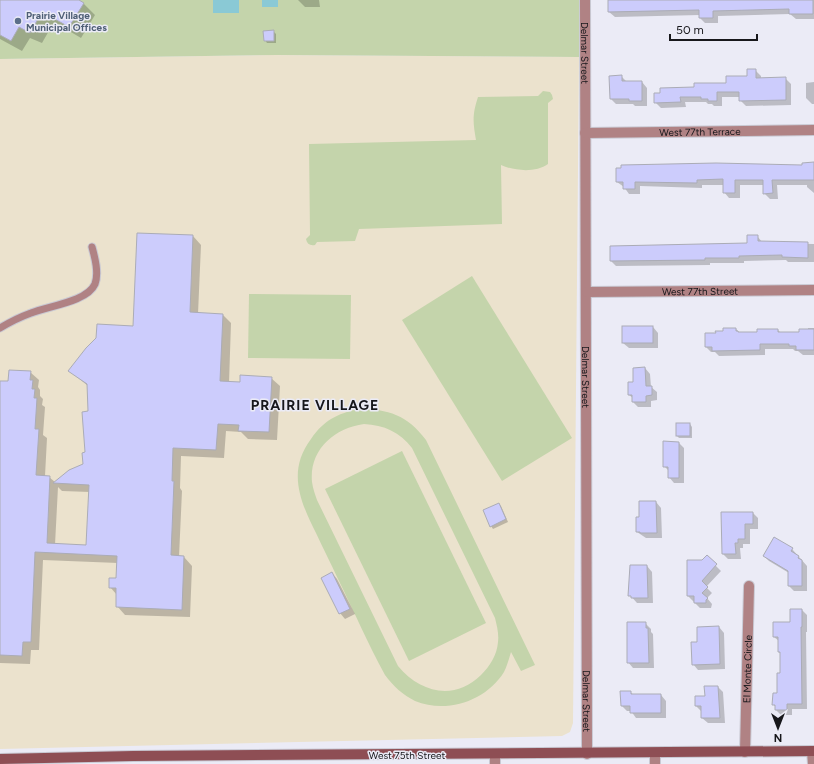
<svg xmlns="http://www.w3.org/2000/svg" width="814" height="764" font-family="Figtree,sans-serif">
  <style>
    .education { fill: #ebe2cd }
    .green { fill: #c4d4ab; fill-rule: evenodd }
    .water { fill: #8ac9d5 }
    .shadow { fill: #0003; fill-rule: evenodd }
    .building { fill: #ccccfc; stroke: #abacb6 }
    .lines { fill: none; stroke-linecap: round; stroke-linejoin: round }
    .service-casing { stroke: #c9c9d3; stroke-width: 9 }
    .minor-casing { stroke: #c9c9d3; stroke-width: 12 }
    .secondary-casing { stroke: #c9c9d3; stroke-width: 12 }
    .service { stroke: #b08284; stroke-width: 7 }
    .minor { stroke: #b08284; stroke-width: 10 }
    .secondary { stroke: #8e4e54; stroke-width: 10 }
    .service-dot { fill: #5c6f8a; stroke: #ebebf6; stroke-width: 1.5 }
    .labels { text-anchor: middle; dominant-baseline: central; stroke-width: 3; stroke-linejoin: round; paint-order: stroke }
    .service-label { font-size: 10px; font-weight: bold; fill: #4e5e75; stroke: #ebebf6; text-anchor: start }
    .street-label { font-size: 10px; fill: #17171b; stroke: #ebebf6 }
    .district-label { font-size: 14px; font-weight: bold; letter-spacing: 1px; fill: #17171b; stroke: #ebebf6 }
  </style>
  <rect width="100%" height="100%" fill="#ebebf6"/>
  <!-- education -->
  <polygon class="education" points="272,55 579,57 573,723 570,732 562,736 0,749 0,59"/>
  <!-- green -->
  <g class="green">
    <polygon points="0,0 579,0 579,57 277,55 0,59"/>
    <path d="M543,91L550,92L552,95L553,99L548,103V164C536,173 514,171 501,165L502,224L359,229L355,241L317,242L315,245C310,246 307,244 306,239L310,235L309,144L476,140C473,123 472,115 478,97L538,96Z"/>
    <polygon points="472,276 572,438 502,481 402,320"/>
    <polygon points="249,294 351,295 350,359 248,358"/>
    <path d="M358,409C389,409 407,415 426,440L535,665L521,671L511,652C509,659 507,666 504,672C486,701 447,714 415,701C403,695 393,686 385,675C368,644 354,611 338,579C331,564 323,548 316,533C300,501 287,471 311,439C324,420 337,414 358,409ZM364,424C384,425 400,432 412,448L495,618C497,626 499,634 498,642C497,655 490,666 481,675C455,701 420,693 398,666L317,500C315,494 313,489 312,482C309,450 334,428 364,424Z"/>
    <polygon points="402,451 486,623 409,661 325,489"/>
  </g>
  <!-- water -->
  <g class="water">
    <rect x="213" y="0" width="26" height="13"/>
    <rect x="262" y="0" width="16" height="7"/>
  </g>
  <!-- shadow -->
  <g class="shadow">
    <polygon points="0,0 77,0 84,4 95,15 81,38 54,22 42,43 30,38 22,51 0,39"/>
    <polygon points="298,0 319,0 320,7 305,7"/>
    <polygon points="609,0 814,0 814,19 796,19 790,14 718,16 718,23 705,23 700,18 700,15 615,17 609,12"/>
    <polygon points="274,32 276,34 276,43 267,43 265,40"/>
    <polygon points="755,70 761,76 761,79 785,78 791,84 791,105 746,106 740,100 740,97 722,97 722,106 714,106 712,104 708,104 706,102 685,102 686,107 661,108 655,102 695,88 727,84 748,77"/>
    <polygon points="621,76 627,82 642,82 647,88 647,106 635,106 633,104 616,104 611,99"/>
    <polygon points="814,82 814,104 812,104 806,98 806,83"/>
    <polygon points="814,163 814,193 807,187 807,185 777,185 778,199 770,199 764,193 764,185 740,185 740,198 729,198 724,192 724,185 702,185 702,188 640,186 640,194 629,194 624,187 617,182 803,166"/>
    <path d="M193,236L201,245L198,314L223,315L231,323L229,383H240L271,378L280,386L277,440L248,439L241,432L226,431L224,458L181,456L180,488L182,491L179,557H184L192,566L190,617L125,615L117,606V595L110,587L117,579L118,563L43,560L39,650H31L30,664L0,663V382H9L30,372L39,380L38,387L40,390V396L43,399L42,405L45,407L43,435L47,438L45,476L49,477L55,482L84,465L89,412L88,386L70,371L134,327ZM58,487L62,491L90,492L87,546L55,545Z"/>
    <polygon points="757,236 763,243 814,244 814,262 788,262 786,260 744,261 744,263 710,263 710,265 616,266 611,261 748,244"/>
    <polygon points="653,327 658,333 658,348 629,348 623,343"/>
    <polygon points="808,328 814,328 814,355 803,355 798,351 795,351 793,349 765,349 765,355 719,356 715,352 711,352 706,347 717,334 736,329 740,333 758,333 778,330 781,333 800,333 808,330"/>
    <polygon points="645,368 650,374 651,387 657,392 657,400 651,401 651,407 638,407 633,402 633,398 629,395 634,383"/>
    <polygon points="690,424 692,427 692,438 679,438 677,436"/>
    <polygon points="679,443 684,448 684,483 674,483 669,477 669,471 664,466"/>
    <polygon points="656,502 661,508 662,538 646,538 637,532 640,518"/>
    <polygon points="499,504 501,506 508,522 493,529 491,526"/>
    <polygon points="753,513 758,518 758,529 750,529 750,544 743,544 743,548 740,548 741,559 728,559 723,554"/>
    <polygon points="792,549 807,566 807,591 794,591 789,586 789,573 769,561 764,556"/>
    <polygon points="707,557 721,571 706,587 712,593 707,598 712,604 711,608 700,608 688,596"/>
    <polygon points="647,566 652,572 653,603 637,603 630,595"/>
    <polygon points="332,573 337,579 355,614 345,619 340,613"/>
    <polygon points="791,610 802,610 807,615 807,632 806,632 807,709 792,709 792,715 781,715 776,710 776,707 773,704 778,694 781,674 781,655 779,652 779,641 774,637 791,623"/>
    <polygon points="645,623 651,629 651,632 653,634 654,668 633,668 628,662"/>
    <polygon points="719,627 724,633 725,669 698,670 693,664 698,643"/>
    <polygon points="718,687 723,692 725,723 708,723 702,718 701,711 696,706"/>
    <polygon points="630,692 634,695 661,695 666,701 666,718 636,718 631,711 627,711 622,706"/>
  </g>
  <!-- building -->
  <g class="building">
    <polygon points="0,0 79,0 84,3 69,27 42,12 30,33 19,27 11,41 0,35"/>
    <polygon points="608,0 813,0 813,14 789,14 789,9 713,11 713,18 699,18 699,10 608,12"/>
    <polygon points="274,30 274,41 264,41 263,31"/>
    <polygon points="747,69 756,69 756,78 786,77 786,100 739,101 739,92 717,92 717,101 708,101 708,99 701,99 701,97 680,97 681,102 654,103 654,93 660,93 660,88 694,87 694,83 726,83 726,76 747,76"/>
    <polygon points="622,75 622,81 642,81 642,101 629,101 629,99 610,99 609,76"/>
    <polygon points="814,162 814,180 772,180 773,193 763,194 763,180 735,180 735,193 723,193 723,179 697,180 697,183 635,182 635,189 623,189 623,182 616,182 616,168 621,168 621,165 716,163 802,165 802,163"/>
    <polygon points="137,233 193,235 190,312 223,314 220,381 240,382 240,375 272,377 269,432 238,431 239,425 218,424 216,450 173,448 172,481 174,481 171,555 184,556 182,610 116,607 116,588 109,588 109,578 116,578 117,556 35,552 31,642 23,642 22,656 0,655 0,381 8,381 9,370 31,371 30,380 33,380 32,389 35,389 34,398 37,398 35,429 39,429 36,475 50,476 47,543 86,545 89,485 53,483 69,470 83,464 82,453 85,452 82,412 88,411 87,384 68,371 86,348 96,338 97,324 133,326"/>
    <polygon points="747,235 758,235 758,241 808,242 808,258 782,257 782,255 739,256 739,258 705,258 705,260 610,261 610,246 747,243"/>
    <rect x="622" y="326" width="31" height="17"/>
    <polygon points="723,328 736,328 736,331 738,331 738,332 757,332 757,329 778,329 778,332 799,332 799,329 814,329 814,350 796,350 796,346 789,346 789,344 760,344 760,350 712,351 712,347 705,347 705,333 716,333 715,331 723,331"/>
    <polygon points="645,367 646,386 652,386 652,395 646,396 646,402 632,402 632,395 628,395 628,382 633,382 633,368"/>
    <rect x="676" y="423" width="14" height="13"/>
    <polygon points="663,441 679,442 679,478 668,478 668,467 663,467"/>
    <polygon points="639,501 656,501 657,533 640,533 640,532 636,532 636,517 639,517"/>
    <polygon points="499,503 506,519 490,527 483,510"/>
    <polygon points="721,512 753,512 753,524 745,524 745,539 738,539 738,543 735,543 736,554 722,554"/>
    <polygon points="774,537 793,548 791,551 799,556 798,558 802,560 802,586 788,586 788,571 763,556"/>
    <polygon points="707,555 717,564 702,581 708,587 702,593 708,598 706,600 706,603 694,603 694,596 687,596 687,560 702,560"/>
    <polygon points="630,565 647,565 648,598 631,598 631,596 628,596"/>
    <polygon points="332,572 350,609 339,614 321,578"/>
    <polygon points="790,609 802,609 802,627 801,627 802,704 787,704 787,710 775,710 775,705 772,705 773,693 777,693 777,673 780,673 780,652 778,652 778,637 773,637 773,622 790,622"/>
    <polygon points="627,622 646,622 646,628 648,628 649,663 627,663"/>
    <polygon points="719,626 720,664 692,665 691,642 697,642 697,627"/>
    <polygon points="704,686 718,686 720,718 701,718 701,706 695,706 695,696 705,696"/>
    <polygon points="620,691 631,691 631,694 661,694 661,713 630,713 630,706 621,706"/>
  </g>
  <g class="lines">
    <!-- service casing -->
    <g class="service-casing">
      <path id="service" d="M0,328C10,322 20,317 31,313C48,306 87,302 95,284C99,273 95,258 92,247"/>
    </g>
    <!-- minor casing -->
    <g class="minor-casing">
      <g id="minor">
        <path id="s1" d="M585,0L587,754"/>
        <path id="s2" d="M585,133L814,130"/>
        <path id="s3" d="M587,292L814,290"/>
        <polyline points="812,751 813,764"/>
        <path id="s4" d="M745,752L749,586"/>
        <polyline points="655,753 655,764"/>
        <polyline points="495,754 495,764"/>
      </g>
    </g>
    <!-- secondary casing -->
    <g class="secondary-casing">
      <polyline id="secondary" points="0,759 133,756 814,751"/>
    </g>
    <!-- service -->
    <use href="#service" class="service"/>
    <!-- minor -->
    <use href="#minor" class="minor"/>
    <!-- secondary -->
    <use href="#secondary" class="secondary"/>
  </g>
  <!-- markers -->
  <circle class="service-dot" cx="18" cy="21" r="4"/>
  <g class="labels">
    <!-- service labels -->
    <g class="service-label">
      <text x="26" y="15">Prairie Village<tspan x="26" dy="12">Municipal Offices</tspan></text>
    </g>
    <!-- street labels -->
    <g class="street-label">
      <text stroke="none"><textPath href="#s1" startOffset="53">Delmar Street</textPath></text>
      <text stroke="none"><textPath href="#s2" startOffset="115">West 77th Terrace</textPath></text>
      <text stroke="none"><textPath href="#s3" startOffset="113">West 77th Street</textPath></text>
      <text stroke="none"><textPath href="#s1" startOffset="377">Delmar Street</textPath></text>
      <text stroke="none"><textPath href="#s4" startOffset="83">El Monte Circle</textPath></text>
      <text stroke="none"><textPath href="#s1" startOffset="701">Delmar Street</textPath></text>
      <text x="407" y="755">West 75th Street</text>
    </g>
    <!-- district labels -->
    <g class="district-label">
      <text x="315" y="405">PRAIRIE VILLAGE</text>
    </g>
  </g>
  <!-- north arrow -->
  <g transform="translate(778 728) rotate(180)" stroke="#ebebf6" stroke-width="3" paint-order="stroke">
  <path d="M0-3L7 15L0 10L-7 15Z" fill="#17171b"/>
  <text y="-6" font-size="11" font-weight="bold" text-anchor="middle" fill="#17171b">N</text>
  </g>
  <!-- scale -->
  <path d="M670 34v6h87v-6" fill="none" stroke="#17171b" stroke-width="2"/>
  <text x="676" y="34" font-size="12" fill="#17171b" stroke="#ebebf6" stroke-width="3" paint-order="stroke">50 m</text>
</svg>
